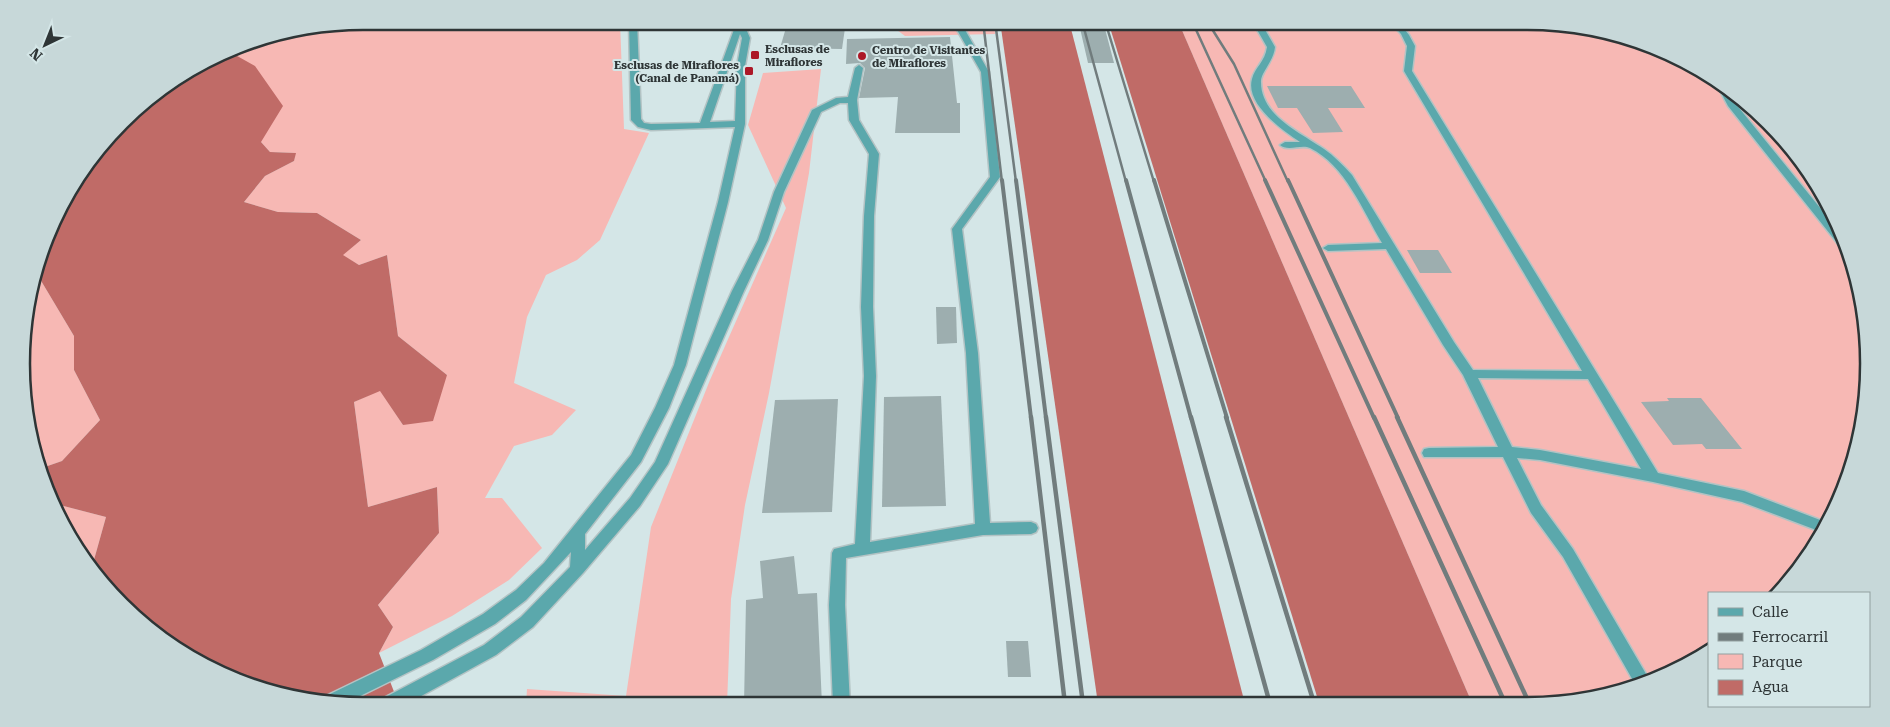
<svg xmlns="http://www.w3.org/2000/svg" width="1890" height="727" font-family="'Roboto Serif',serif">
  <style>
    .green { fill: #f7b8b4 }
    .water { fill: #c06b67 }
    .building { fill: #9daeaf }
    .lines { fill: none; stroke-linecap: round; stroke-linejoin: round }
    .minor-casing { stroke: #b3c3c4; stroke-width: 3 }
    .minor { fill: #5ba8ac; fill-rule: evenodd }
    .rail-far2 { stroke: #717c7d; stroke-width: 2.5 }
    .rail-far1 { stroke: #717c7d; stroke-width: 4 }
    .rail { stroke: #717c7d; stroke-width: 4.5 }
    .poi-dot { fill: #ac1827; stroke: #d4e6e7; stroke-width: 2 }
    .labels { text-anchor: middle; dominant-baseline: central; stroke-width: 4; stroke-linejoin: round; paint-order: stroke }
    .far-poi-label { font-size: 11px; font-weight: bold; fill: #2e3536; stroke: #d4e6e7; text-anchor: start }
    .rim { fill: none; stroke: #2e3536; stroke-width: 2.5 }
  </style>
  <rect width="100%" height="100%" fill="#d4e6e7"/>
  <!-- green -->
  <g class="green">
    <polygon points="364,21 620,21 624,129 649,133 600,240 577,260 546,275 527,317 514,383 576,410 552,435 514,446 485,498 502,498 542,548 509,580 452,616 379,653 393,627 378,605 439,533 437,487 368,507 354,402 380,390 403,425 447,375 398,336 387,255 359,265 342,255 361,240 317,213 278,212 244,202 265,176 294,161 295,153 270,152 261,142 230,52 264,38"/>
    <polygon points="885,21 994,21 995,34 905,36"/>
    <polygon points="1178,21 1526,21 1615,33 1678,57 1735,92 1784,138 1823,193 1851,254 1866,319 1868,386 1857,452 1823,535 1775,593 1709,593 1709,650 1678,671 1571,703 1472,703"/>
    <polygon points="821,69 809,173 769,393 745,505 731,599 727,705 526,705 527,689 626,696 651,527 710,380 786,208 748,125 763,73"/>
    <polygon points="37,263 40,279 74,336 74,370 100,420 62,461 39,469 28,431 24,319"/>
    <polygon points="52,503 106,517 92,567 79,553"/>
  </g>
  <!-- water -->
  <g class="water">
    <polygon points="1000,21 1069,21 1245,704 1098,704"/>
    <polygon points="1108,21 1178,21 1472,703 1319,703"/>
    <polygon points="264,38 230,52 255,66 283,106 261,142 270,152 296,153 294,161 265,176 244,202 278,212 317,213 361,240 343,255 359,265 387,255 398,336 447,375 433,421 403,425 380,391 354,402 368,507 437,487 439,533 378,605 393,627 379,653 398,702 433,699 436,706 363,706 275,694 212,671 155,635 92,567 106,517 52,503 39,469 62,461 100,420 74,370 74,336 40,279 37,263 40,253 67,193 138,106 193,67 253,40"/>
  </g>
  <!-- building -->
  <g class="building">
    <polygon points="788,21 846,21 842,49 780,48"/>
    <polygon points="1079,24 1104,25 1114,63 1088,63"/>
    <polygon points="950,37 957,103 960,103 960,133 895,133 898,97 859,98 865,68 860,63 846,64 847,39"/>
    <polygon points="1267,86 1351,86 1365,108 1328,108 1343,132 1313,133 1297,108 1278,108"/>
    <polygon points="1407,250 1438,250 1452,273 1420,273"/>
    <polygon points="936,307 956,307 957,343 937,344"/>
    <polygon points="941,396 946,506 882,507 884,397"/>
    <polygon points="1667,398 1701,398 1742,449 1706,449 1702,444 1673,445 1641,402 1669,401"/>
    <polygon points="838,399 832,512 762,513 775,400"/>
    <polygon points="794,556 798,594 817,593 822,705 744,705 746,600 763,598 760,561"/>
    <polygon points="1006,641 1028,641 1031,677 1008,677"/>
  </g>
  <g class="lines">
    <!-- minor casing -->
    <g class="minor-casing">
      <g id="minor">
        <path d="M629,21H637L641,119L644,123L651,124L700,123L736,24L738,21H746L744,24L750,38L745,66V124L728,202L686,365L669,408L641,462L585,534V550L630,498L655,462L732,291L758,240L774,192L812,110L836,98L848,97L855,68L859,65L863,68L857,100L859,120L879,154L874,216L873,307L876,376L870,542L975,524L966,353L952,229L990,177L981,72L952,21H960L989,72L1000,177L962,229L978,353L990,523L1031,522L1036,524L1038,528L1036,532L1031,534L983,535L846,558L845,605L850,705H833L829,605L832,553L834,549L855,544L864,376L861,307L864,216L869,154L849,120L848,103H840L821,112L784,192L768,240L744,291L668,464L640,506L583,573L533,627L496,655L403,706H378L380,700L484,645L521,617L570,567L571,552L526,600L495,624L433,660L346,703L324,701L326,696L421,650L483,614L516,590L544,563L631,455L655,408L674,365L718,202L735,127L651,130L638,127L631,120ZM740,34L742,38L737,66L735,121L710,122Z"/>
        <path d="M1252,21H1260L1275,47C1274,61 1260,73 1261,82C1261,116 1300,132 1324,149C1334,156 1343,165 1352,175L1454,342L1473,370L1582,371L1404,71L1407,46L1401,34L1389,21H1398L1409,35L1415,46L1412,71L1658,473L1744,491L1828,523L1824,533L1742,502L1653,482L1540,460L1517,458L1541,505L1573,549L1649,679L1635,684L1563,557L1531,513L1503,457H1424L1422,453L1424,449L1429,448L1498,447L1463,375L1443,345L1386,249L1328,251L1323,248L1328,245L1382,243C1363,211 1345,165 1310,148C1301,144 1288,152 1280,145L1285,142H1300C1282,130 1245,104 1252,79C1255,67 1265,62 1267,47ZM1478,378L1588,379L1641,469L1540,450L1512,447Z"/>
        <polygon points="1717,81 1726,87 1735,103 1842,235 1851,255 1846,254 1728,106 1716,83"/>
      </g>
    </g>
    <!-- minor -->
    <use href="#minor" class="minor"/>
    <!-- rail-far2 -->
    <g class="rail-far2">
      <polyline points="983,21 1002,182"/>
      <polyline points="995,21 1016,182"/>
      <polyline points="1082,21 1126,182"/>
      <polyline points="1105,21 1154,182"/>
      <polyline points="1192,21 1266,182"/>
      <polyline points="1207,21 1234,64 1288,182"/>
    </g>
    <!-- rail-far1 -->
    <g class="rail-far1">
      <polyline points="1002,180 1031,418"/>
      <polyline points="1016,180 1046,418"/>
      <polyline points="1126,180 1191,418"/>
      <polyline points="1154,180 1227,418"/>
      <polyline points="1265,180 1374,418"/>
      <polyline points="1288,180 1398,418"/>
    </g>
    <!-- rail -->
    <g class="rail">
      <polyline points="1031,417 1065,704"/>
      <polyline points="1046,417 1083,704"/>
      <polyline points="1191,417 1270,704"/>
      <polyline points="1226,417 1314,703"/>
      <polyline points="1374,417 1505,703"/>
      <polyline points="1397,417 1529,703"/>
    </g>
  </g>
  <!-- markers -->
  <g class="poi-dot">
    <rect x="750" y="50" width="10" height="10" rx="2.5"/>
    <circle cx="862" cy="56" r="5"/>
    <rect x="744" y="66" width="10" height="10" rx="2.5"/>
  </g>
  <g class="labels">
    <!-- far-poi labels -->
    <g class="far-poi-label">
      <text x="765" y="49">Esclusas de<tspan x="765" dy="13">Miraflores</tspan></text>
      <text x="872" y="50">Centro de Visitantes<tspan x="872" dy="13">de Miraflores</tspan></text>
      <text x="739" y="65" text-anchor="end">Esclusas de Miraflores<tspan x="739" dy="13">(Canal de Panamá)</tspan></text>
    </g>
  </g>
  <!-- crop -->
  <path d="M0 0H1890V727H0ZM363 30H1527A333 333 0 0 1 1860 363V364A333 333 0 0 1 1527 697H363A333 333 0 0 1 30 364V363A333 333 0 0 1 363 30Z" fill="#c7d8d9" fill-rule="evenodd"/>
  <path class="rim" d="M363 30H1527A333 333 0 0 1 1860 363V364A333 333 0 0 1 1527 697H363A333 333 0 0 1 30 364V363A333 333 0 0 1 363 30Z"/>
  <!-- legend -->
  <rect x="1708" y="592" width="162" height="115" fill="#d4e6e7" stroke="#929fa0"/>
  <rect x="1718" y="608" width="25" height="8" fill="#5ba8ac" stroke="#929fa0"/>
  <text x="1752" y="617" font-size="15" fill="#2e3536">Calle</text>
  <rect x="1718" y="633" width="25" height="8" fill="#717c7d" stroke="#929fa0"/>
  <text x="1752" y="642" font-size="15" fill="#2e3536">Ferrocarril</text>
  <rect x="1718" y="654" width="25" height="15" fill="#f7b8b4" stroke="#929fa0"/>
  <text x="1752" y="667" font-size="15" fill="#2e3536">Parque</text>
  <rect x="1718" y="680" width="25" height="15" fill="#c06b67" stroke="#929fa0"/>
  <text x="1752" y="692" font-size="15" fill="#2e3536">Agua</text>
  <!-- north arrow -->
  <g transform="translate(45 45) rotate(223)" stroke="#d4e6e7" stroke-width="4" paint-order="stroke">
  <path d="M0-4L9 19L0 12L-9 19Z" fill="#2e3536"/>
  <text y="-8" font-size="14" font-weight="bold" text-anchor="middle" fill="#2e3536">N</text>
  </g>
</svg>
